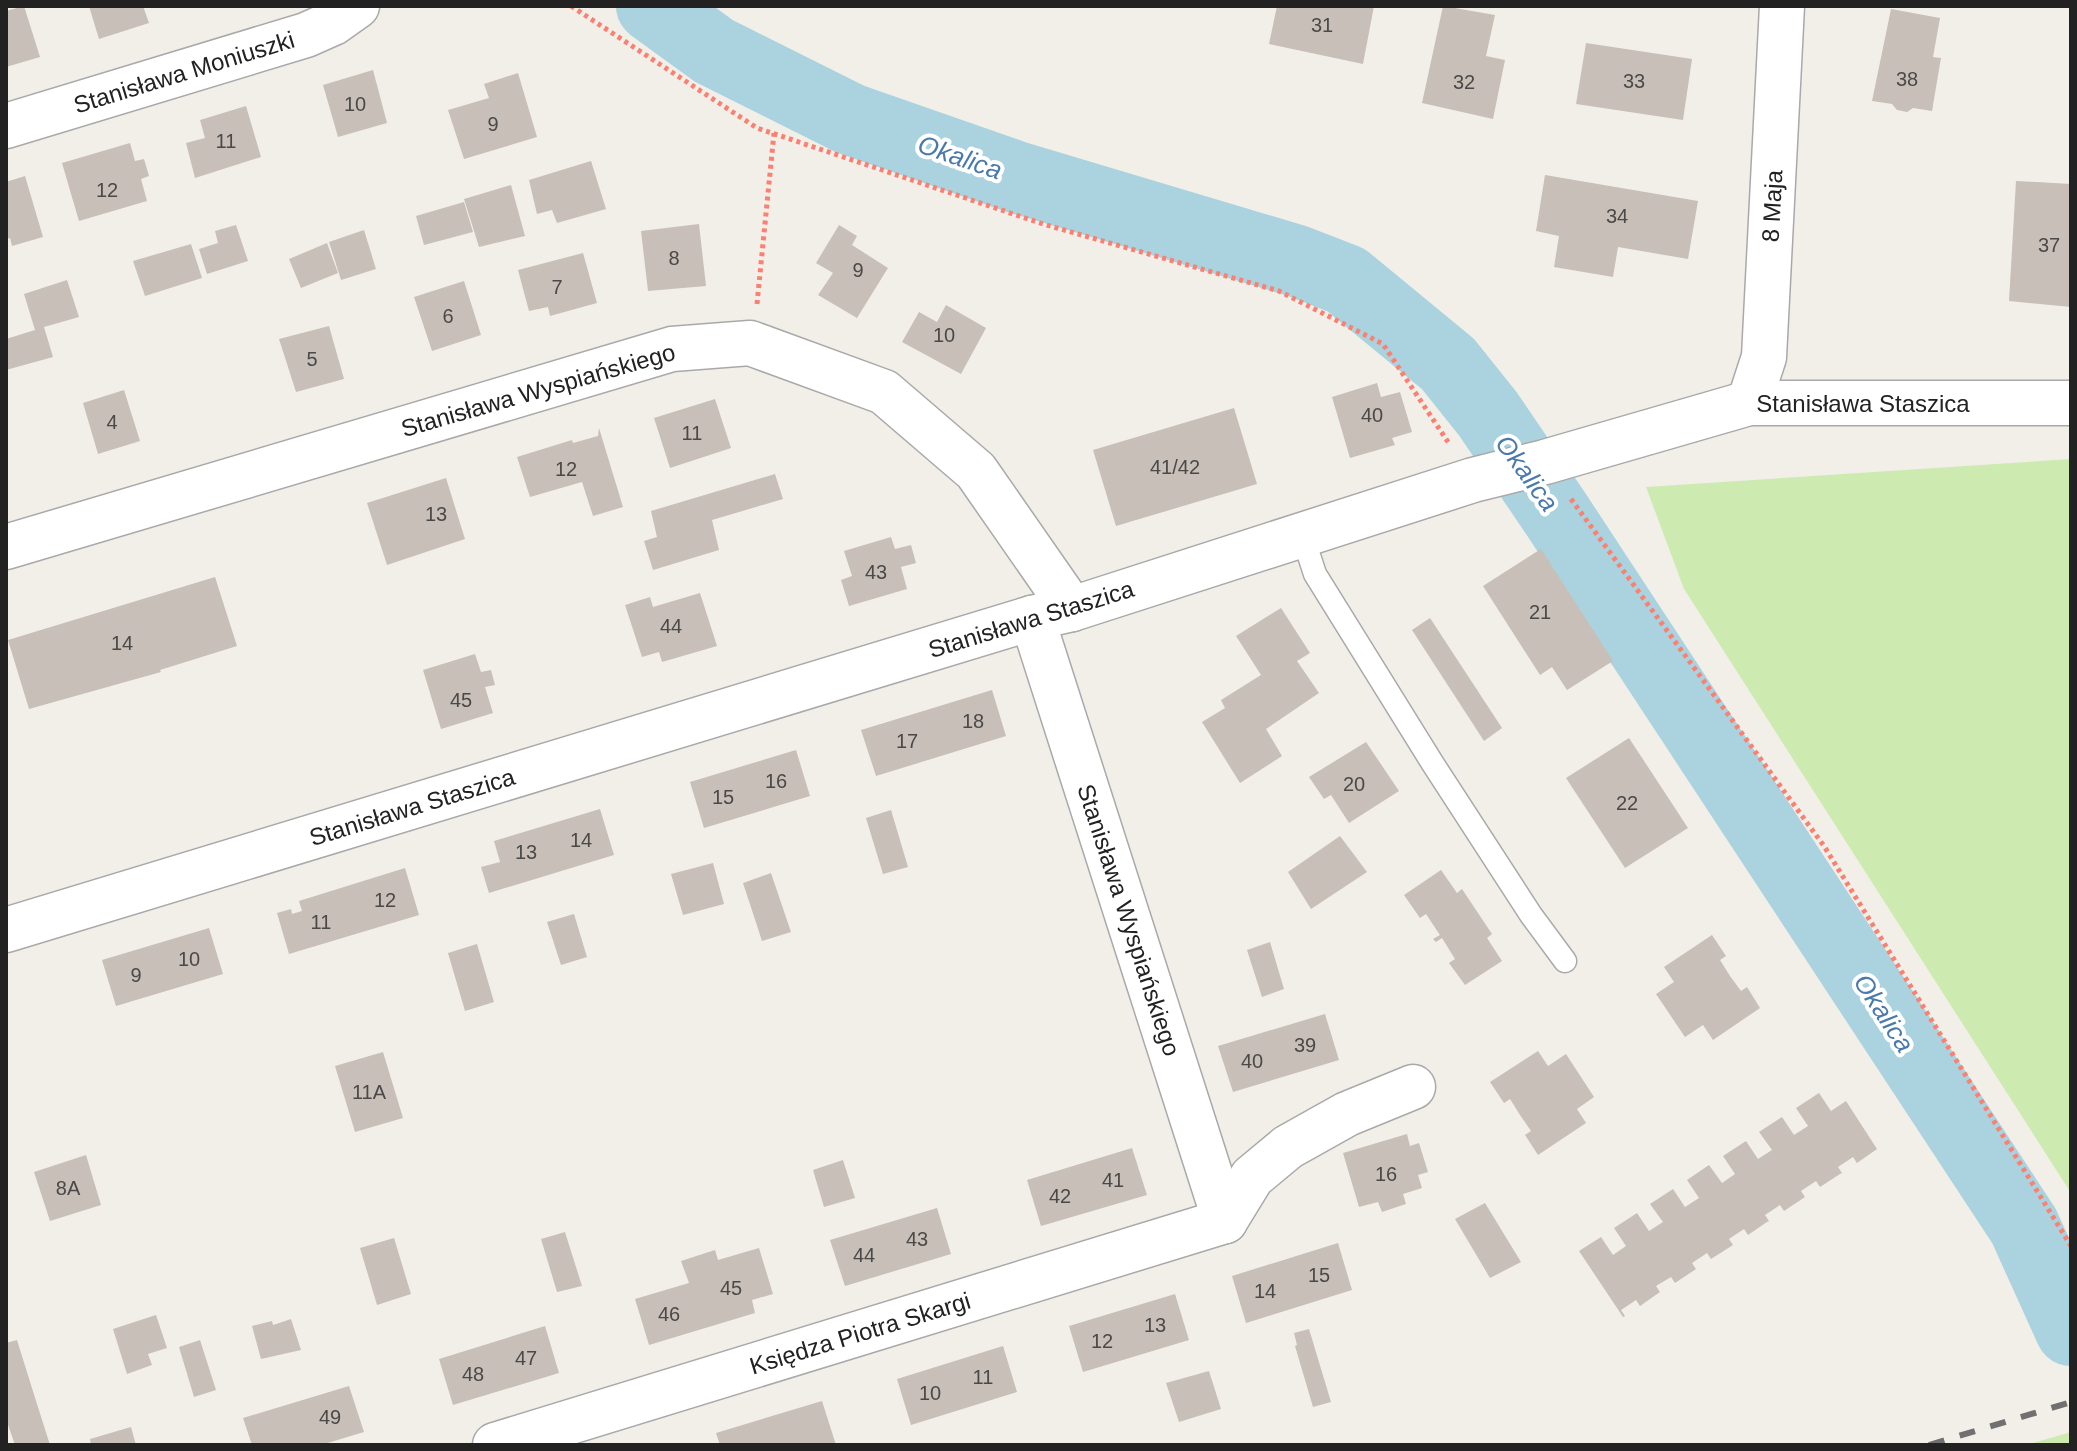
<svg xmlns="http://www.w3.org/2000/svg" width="2077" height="1451" font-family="Helvetica,sans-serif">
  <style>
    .grass { fill: #cdebb0 }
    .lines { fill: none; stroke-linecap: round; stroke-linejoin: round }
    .river { stroke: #aad3df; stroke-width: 72 }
    .building { fill: #c7bfb8 }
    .lane-casing { stroke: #a9a9a9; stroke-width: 25 }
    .street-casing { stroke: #a9a9a9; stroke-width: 47 }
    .path { stroke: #fa8072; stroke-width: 5; stroke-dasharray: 4 4; stroke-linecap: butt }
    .lane { stroke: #fff; stroke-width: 22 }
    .street { stroke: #fff; stroke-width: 44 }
    .rail { stroke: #707070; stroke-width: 6; stroke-dasharray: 16 16; stroke-linecap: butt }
    .labels { text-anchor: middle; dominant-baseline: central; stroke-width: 8; stroke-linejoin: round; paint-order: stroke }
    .number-label { font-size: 20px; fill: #4b4948 }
    .street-label { font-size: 24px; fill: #222; stroke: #fff }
    .water-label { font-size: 26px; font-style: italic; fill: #4a7aab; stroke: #fff }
  </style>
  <rect width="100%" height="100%" fill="#f2efe9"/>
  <!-- grass -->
  <g class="grass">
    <polygon points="2071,459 2071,1193 1684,589 1646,487"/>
    <polygon points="2071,1432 2071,1445 2026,1445"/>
  </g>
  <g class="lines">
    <!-- river -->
    <polyline class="river" points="652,6 714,51 850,119 1016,177 1297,261 1346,280 1448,364 1488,414 1556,514 2024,1226 2071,1330"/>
  </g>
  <!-- building -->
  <g class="building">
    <polygon points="24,6 40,57 6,67 6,11"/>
    <polygon points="89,6 143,6 149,23 99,39"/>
    <polygon points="1277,6 1374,6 1363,64 1269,44"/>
    <polygon points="1443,6 1495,15 1486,56 1505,60 1493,119 1422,103"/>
    <polygon points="1891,9 1940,18 1933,57 1941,58 1932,111 1913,108 1907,112 1897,110 1892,104 1872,101"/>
    <polygon points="1586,43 1692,59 1683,120 1576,104"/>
    <polygon points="373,70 387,123 338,137 323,85"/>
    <polygon points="518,73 537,137 464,159 448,110 489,98 484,84"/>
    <polygon points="246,106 261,157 195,178 186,143 205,138 200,120"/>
    <polygon points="130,143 135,161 144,159 149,176 141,179 147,201 79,221 62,163"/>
    <polygon points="591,161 606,209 557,223 552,210 537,214 529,180"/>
    <polygon points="1545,175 1698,201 1688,259 1618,247 1613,277 1554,267 1559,236 1536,231"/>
    <polygon points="25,176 43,237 12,246 10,238 6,239 6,182"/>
    <polygon points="2016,181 2071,184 2071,307 2009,301"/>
    <polygon points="511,185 525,236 479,247 464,199"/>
    <polygon points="464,202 473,232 424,245 416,216"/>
    <polygon points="699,224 706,286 648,291 641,231"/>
    <polygon points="236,225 248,261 207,274 199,249 218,243 215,231"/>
    <polygon points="839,225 857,236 852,245 888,268 857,318 818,295 833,273 816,263"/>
    <polygon points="364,230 376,269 341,280 329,242"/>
    <polygon points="327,243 338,273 301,288 289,259"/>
    <polygon points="191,244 202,278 145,296 133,261"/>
    <polygon points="583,253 597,303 550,316 548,307 529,311 518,270"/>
    <polygon points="67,280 79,317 44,327 53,357 6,370 6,339 35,330 24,294"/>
    <polygon points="464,281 481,335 432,351 414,297"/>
    <polygon points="946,305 986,328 961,374 902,342 919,312 937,322"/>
    <polygon points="329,326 344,379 296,392 279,339"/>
    <polygon points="1377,383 1381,397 1400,392 1412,432 1392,438 1395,445 1350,458 1332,397"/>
    <polygon points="124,390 140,441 98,454 83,403"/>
    <polygon points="715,399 731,448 670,468 654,418"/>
    <polygon points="1234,408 1257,484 1116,526 1093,450"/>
    <polygon points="599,428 623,507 593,516 582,482 530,497 517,457 572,440 573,443 598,436"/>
    <polygon points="775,474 783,499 712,520 719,550 653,570 644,541 657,537 651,511"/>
    <polygon points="446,478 465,539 387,565 367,503"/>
    <polygon points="891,537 895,549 911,545 916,563 901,567 907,589 849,606 841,580 852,576 844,551"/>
    <polygon points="1541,549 1613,661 1567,690 1552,667 1540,675 1483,586"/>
    <polygon points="215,577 237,646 160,670 161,672 29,709 8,640"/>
    <polygon points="700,593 717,646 662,662 659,652 642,657 625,605 650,597 653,607"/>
    <polygon points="1281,608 1310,653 1297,661 1319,693 1266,729 1282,756 1240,783 1202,722 1225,708 1221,700 1261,675 1236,636"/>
    <polygon points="1430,618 1502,728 1484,741 1412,630"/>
    <polygon points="475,654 481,672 491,670 495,685 485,687 493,713 441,729 423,670"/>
    <polygon points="992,690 1006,736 876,776 861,730"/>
    <polygon points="1629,738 1688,828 1625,868 1566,778"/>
    <polygon points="1366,742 1399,791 1349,823 1331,795 1324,799 1309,777"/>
    <polygon points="796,750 810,796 704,828 690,782"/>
    <polygon points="600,809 614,855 489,893 481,867 500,862 494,841"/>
    <polygon points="891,810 908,867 883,874 866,818"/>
    <polygon points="1340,836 1367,872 1311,909 1288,872"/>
    <polygon points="713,863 724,904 683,915 671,874"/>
    <polygon points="405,868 419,915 289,954 277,913 291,909 292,914 302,911 299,901"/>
    <polygon points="1441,870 1457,893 1462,889 1492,934 1487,938 1502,961 1465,985 1449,963 1455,959 1442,938 1436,942 1433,939 1440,935 1426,914 1420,918 1404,895"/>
    <polygon points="771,873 791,932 762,941 743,883"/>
    <polygon points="574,914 587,957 561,965 547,922"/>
    <polygon points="209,928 223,974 116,1006 102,960"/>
    <polygon points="1712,935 1726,956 1720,960 1730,976 1741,991 1747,987 1760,1008 1713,1040 1703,1025 1685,1037 1656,994 1674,982 1664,967"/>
    <polygon points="1270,942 1284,989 1262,997 1247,950"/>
    <polygon points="477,944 494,1002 465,1011 448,953"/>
    <polygon points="1325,1014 1339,1060 1233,1092 1218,1046"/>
    <polygon points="1538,1051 1548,1066 1566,1054 1594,1097 1577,1109 1586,1123 1538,1155 1525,1135 1531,1131 1520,1115 1510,1099 1504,1103 1490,1082"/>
    <polygon points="383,1052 403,1118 355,1132 335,1066"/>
    <polygon points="1819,1093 1831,1111 1846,1101 1877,1149 1857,1163 1853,1157 1838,1167 1842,1173 1840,1174 1820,1187 1816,1181 1801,1191 1805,1197 1784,1211 1780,1205 1765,1215 1769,1221 1767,1222 1748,1235 1744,1229 1729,1239 1733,1245 1711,1259 1707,1253 1692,1263 1696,1269 1675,1283 1671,1277 1656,1286 1660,1292 1640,1306 1636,1300 1621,1310 1625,1316 1623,1317 1579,1251 1601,1237 1613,1255 1626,1246 1614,1228 1637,1213 1649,1231 1663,1222 1650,1204 1673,1189 1685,1207 1699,1198 1687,1180 1709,1165 1722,1183 1735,1174 1723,1156 1746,1141 1758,1159 1772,1150 1759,1132 1782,1117 1794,1135 1808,1126 1796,1108"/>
    <polygon points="1407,1134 1410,1146 1419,1143 1428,1172 1418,1175 1422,1188 1403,1194 1406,1204 1382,1212 1378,1202 1359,1207 1343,1153"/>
    <polygon points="1132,1148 1147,1195 1041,1226 1027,1180"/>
    <polygon points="86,1155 101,1205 50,1221 34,1172"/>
    <polygon points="843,1160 855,1198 824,1207 813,1170"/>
    <polygon points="1485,1203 1521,1262 1490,1278 1455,1219"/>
    <polygon points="937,1208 951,1254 845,1286 830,1240"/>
    <polygon points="565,1232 582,1286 557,1292 541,1239"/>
    <polygon points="394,1238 411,1294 377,1305 360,1248"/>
    <polygon points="1338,1243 1352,1290 1246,1323 1232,1276"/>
    <polygon points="759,1248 773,1294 752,1300 755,1313 649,1345 635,1299 689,1283 681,1261 715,1250 718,1260"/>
    <polygon points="1175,1294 1189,1340 1083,1372 1069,1326"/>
    <polygon points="156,1315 167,1348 148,1354 152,1365 127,1374 113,1329"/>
    <polygon points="291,1319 301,1350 261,1359 252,1326 272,1321 273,1325"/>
    <polygon points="545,1326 559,1373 453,1405 439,1359"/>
    <polygon points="1309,1329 1331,1402 1313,1407 1295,1346 1297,1345 1294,1333"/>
    <polygon points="17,1340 31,1385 50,1445 27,1445 27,1443 15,1445 6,1419 6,1343"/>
    <polygon points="200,1340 216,1390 194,1397 179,1347"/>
    <polygon points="1003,1346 1017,1392 911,1425 897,1379"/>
    <polygon points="1209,1371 1221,1409 1179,1422 1166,1383"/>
    <polygon points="349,1386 364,1432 321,1445 252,1445 243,1418"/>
    <polygon points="822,1401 836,1445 720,1445 716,1433"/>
    <polygon points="131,1427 136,1445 91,1445 90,1439"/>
  </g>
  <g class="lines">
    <!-- lane casing -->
    <g class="lane-casing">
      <polyline id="lane" points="1302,534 1315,574 1433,764 1531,915 1565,961"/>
    </g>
    <!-- street casing -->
    <g class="street-casing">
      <g id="street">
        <polyline points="6,126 306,35 333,23 357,6"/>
        <polyline points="1749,403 1764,357 1782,6"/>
        <polyline points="6,547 672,349 750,343 884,392 976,471 1072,609"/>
        <polyline points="1032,618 1225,1221"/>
        <polyline points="6,930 1032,618 1072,609 1473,480 1545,462 1749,403 2071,403"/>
        <polyline points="1225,1221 1252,1177 1288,1147 1347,1114 1413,1087"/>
        <polyline points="495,1445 1225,1221"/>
      </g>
    </g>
    <!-- path -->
    <g class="path">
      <polyline points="571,6 757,128 1043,224 1279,291 1383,344 1450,445"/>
      <polyline points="757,304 774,133"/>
      <polyline points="1571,499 1824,846 2071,1246"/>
    </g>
    <!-- lane -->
    <use href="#lane" class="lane"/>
    <!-- street -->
    <use href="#street" class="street"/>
    <!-- rail -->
    <polyline class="rail" points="1929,1445 2071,1402"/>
  </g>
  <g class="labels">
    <!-- number labels -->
    <g class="number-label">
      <text x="1322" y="25">31</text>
      <text x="1907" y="79">38</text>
      <text x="1634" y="81">33</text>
      <text x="1464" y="82">32</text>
      <text x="355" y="104">10</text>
      <text x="493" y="124">9</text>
      <text x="226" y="141">11</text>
      <text x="107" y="190">12</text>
      <text x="1617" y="216">34</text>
      <text x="2049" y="245">37</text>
      <text x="674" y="258">8</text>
      <text x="858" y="270">9</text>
      <text x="557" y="287">7</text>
      <text x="448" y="316">6</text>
      <text x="944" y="335">10</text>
      <text x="312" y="359">5</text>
      <text x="1372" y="415">40</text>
      <text x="112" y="422">4</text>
      <text x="692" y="433">11</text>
      <text x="1175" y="467">41/42</text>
      <text x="566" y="469">12</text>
      <text x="436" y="514">13</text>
      <text x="876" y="572">43</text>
      <text x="1540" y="612">21</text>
      <text x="671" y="626">44</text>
      <text x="122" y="643">14</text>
      <text x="461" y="700">45</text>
      <text x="973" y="721">18</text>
      <text x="907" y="741">17</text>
      <text x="776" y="781">16</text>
      <text x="1354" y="784">20</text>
      <text x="723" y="797">15</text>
      <text x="1627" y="803">22</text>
      <text x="581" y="840">14</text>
      <text x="526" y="852">13</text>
      <text x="385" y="900">12</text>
      <text x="321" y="922">11</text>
      <text x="189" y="959">10</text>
      <text x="136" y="975">9</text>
      <text x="1305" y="1045">39</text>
      <text x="1252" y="1061">40</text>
      <text x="369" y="1092">11A</text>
      <text x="1386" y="1174">16</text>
      <text x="1113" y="1180">41</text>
      <text x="68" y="1188">8A</text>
      <text x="1060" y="1196">42</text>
      <text x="917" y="1239">43</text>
      <text x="864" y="1255">44</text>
      <text x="1319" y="1275">15</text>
      <text x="731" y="1288">45</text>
      <text x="1265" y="1291">14</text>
      <text x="669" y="1314">46</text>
      <text x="1155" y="1325">13</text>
      <text x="1102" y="1341">12</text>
      <text x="526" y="1358">47</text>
      <text x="473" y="1374">48</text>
      <text x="983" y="1377">11</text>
      <text x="930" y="1393">10</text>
      <text x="330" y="1417">49</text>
    </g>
    <!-- street labels -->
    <g class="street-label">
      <text transform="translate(184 72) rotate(-17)">Stanisława Moniuszki</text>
      <text transform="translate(1772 206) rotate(-87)">8 Maja</text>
      <text transform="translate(538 390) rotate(-16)">Stanisława Wyspiańskiego</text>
      <text x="1863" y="403">Stanisława Staszica</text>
      <text transform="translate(1031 619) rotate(-17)">Stanisława Staszica</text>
      <text transform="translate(412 807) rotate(-17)">Stanisława Staszica</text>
      <text transform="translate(1129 920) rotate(72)">Stanisława Wyspiańskiego</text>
      <text transform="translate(860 1333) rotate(-17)">Księdza Piotra Skargi</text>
    </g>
    <!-- water labels -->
    <g class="water-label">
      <text transform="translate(960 157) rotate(19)">Okalica</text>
      <text transform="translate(1527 473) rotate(54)">Okalica</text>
      <text transform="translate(1884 1013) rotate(57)">Okalica</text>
    </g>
  </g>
  <!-- border -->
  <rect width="2077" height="1451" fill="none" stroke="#222222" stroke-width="16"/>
</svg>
